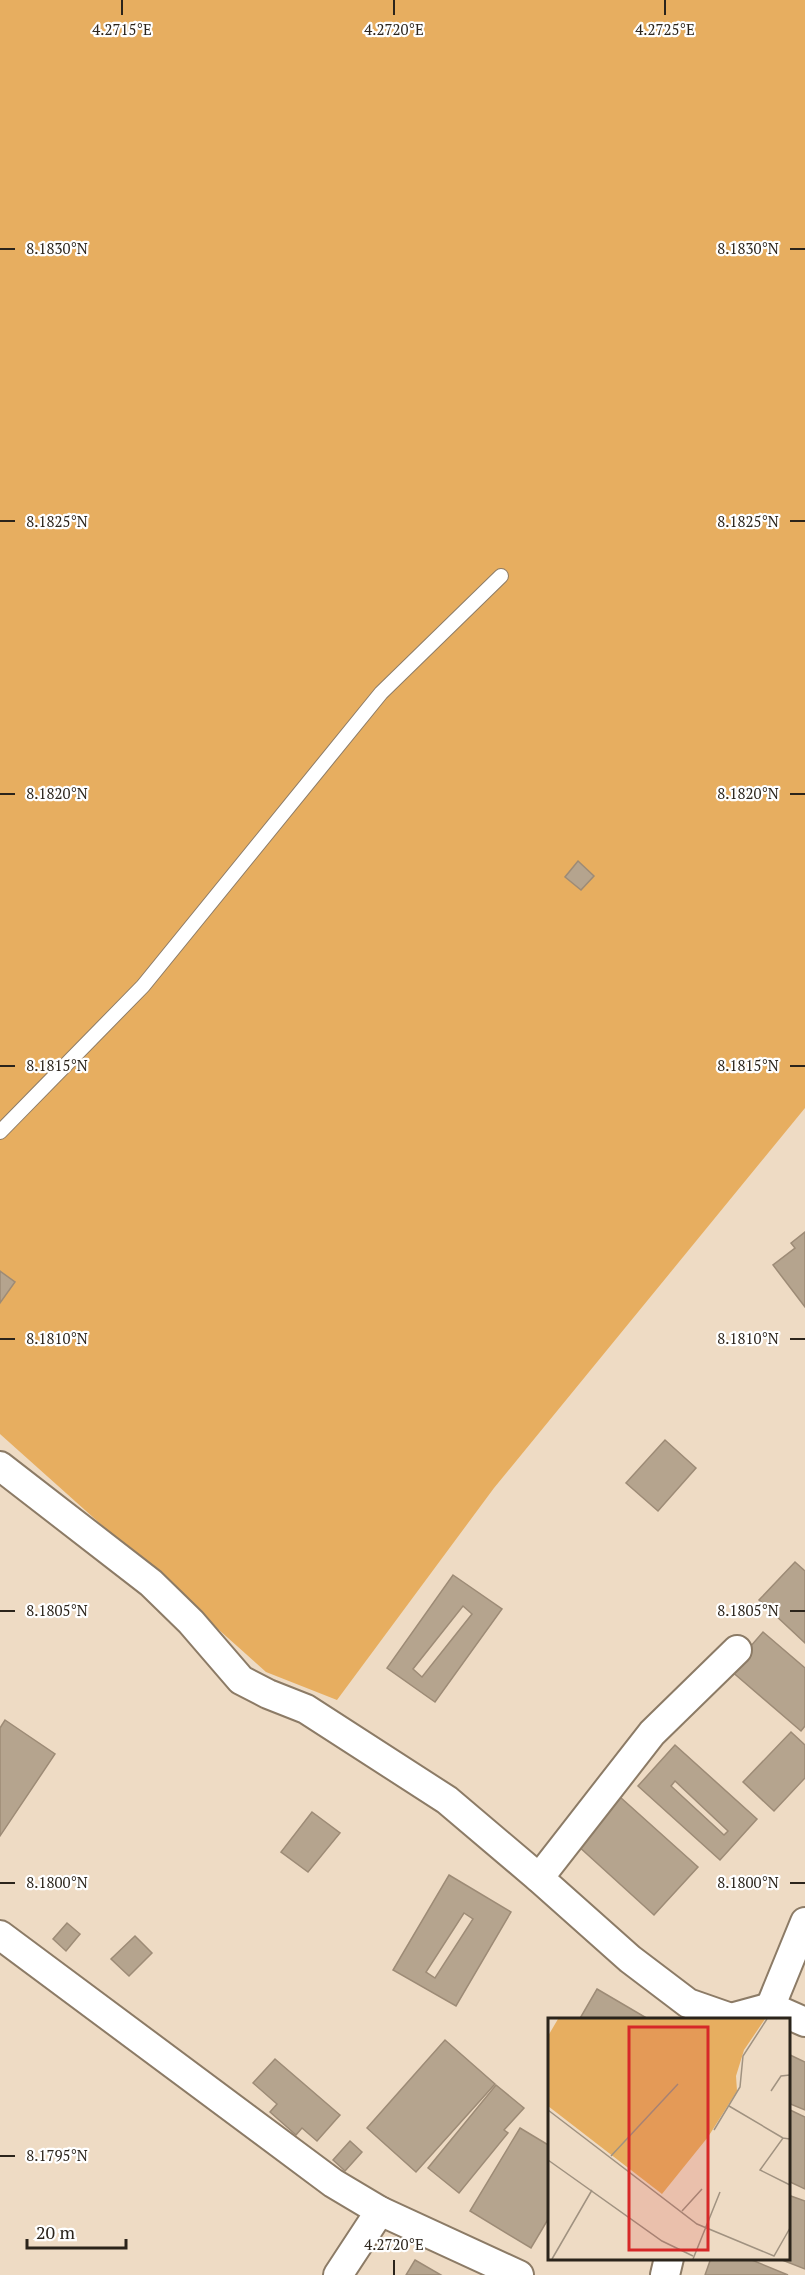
<svg xmlns="http://www.w3.org/2000/svg" width="805" height="2275" font-family="'PT Serif',serif">
  <style>
    .green { fill: #e7ae60 }
    .building { fill: #b5a48e; stroke: #9d8b76; stroke-width: 1.5; fill-rule: evenodd }
    .lines { fill: none; stroke-linecap: round; stroke-linejoin: round }
    .lane-casing { stroke: #8c7b66; stroke-width: 16 }
    .street-casing { stroke: #8c7b66; stroke-width: 32 }
    .lane { stroke: #fff; stroke-width: 14 }
    .street { stroke: #fff; stroke-width: 28 }
    .ticks { fill: none; stroke: #2b241b; stroke-width: 2 }
    .inset-road { fill: none; stroke: #a09280; stroke-width: 1.5 }
    .view { fill: #d62828; fill-opacity: 0.15; stroke: #d62828; stroke-width: 3 }
    .inset-edge { fill: none; stroke: #2b241b; stroke-width: 3 }
    .ticks-label { font-size: 15px; text-anchor: middle; fill: #2b241b; stroke: #fff; stroke-width: 4.5; stroke-linejoin: round; paint-order: stroke }
  </style>
  <rect width="100%" height="100%" fill="#eedbc4"/>
  <!-- green -->
  <polygon class="green" points="0,0 805,0 805,1108 494,1488 337,1700 266,1672 0,1434"/>
  <!-- building -->
  <g class="building">
    <polygon points="578,861 594,876 581,890 565,877"/>
    <polygon points="805,1232 805,1307 773,1265 795,1248 791,1243"/>
    <polygon points="0,1271 15,1282 0,1303"/>
    <polygon points="665,1440 696,1468 658,1511 626,1483"/>
    <polygon points="795,1562 805,1571 805,1643 759,1600"/>
    <path d="M453,1575L502,1609L435,1702L387,1668ZM463,1606L472,1614L422,1677L413,1669Z"/>
    <polygon points="763,1632 805,1668 805,1726 801,1731 730,1670"/>
    <polygon points="5,1720 55,1754 0,1836 0,1728"/>
    <polygon points="791,1732 805,1745 805,1778 774,1811 743,1782"/>
    <path d="M675,1745L757,1819L720,1860L638,1786ZM675,1781L728,1831L724,1835L671,1786Z"/>
    <polygon points="620,1797 698,1867 654,1915 577,1845"/>
    <polygon points="312,1812 340,1833 308,1872 281,1852"/>
    <path d="M449,1875L511,1912L456,2006L393,1970ZM464,1913L473,1919L435,1978L426,1972Z"/>
    <polygon points="67,1923 80,1934 66,1951 53,1939"/>
    <polygon points="135,1936 152,1953 129,1976 111,1959"/>
    <polygon points="597,1989 650,2020 579,2020"/>
    <polygon points="445,2040 495,2084 416,2172 367,2128"/>
    <polygon points="788,2054 805,2062 805,2110 788,2103"/>
    <polygon points="275,2059 340,2115 317,2141 302,2128 296,2135 270,2112 277,2104 253,2083"/>
    <polygon points="496,2085 524,2108 504,2130 508,2133 459,2193 428,2168"/>
    <polygon points="788,2109 805,2117 805,2189 788,2181"/>
    <polygon points="520,2128 550,2146 550,2216 531,2248 470,2211"/>
    <polygon points="350,2141 362,2152 345,2171 333,2160"/>
    <polygon points="788,2195 805,2201 805,2269 777,2258 788,2258"/>
    <polygon points="711,2258 747,2258 788,2275 705,2275"/>
    <polygon points="415,2260 441,2275 406,2275"/>
  </g>
  <g class="lines">
    <!-- lane casing -->
    <g class="lane-casing">
      <polyline id="lane" points="0,1132 143,986 381,693 501,576"/>
    </g>
    <!-- street casing -->
    <g class="street-casing">
      <g id="street">
        <polyline points="0,1466 151,1583 191,1622 241,1680 268,1694 306,1709 447,1800 539,1878 630,1959 688,2003 731,2018 771,2007 805,2022"/>
        <polyline points="539,1878 652,1733 737,1650"/>
        <polyline points="0,1935 333,2183 380,2211 519,2275"/>
        <polyline points="765,2020 805,1922"/>
        <polyline points="338,2275 380,2211"/>
        <polyline points="665,2275 669,2258"/>
      </g>
    </g>
    <!-- lane -->
    <use href="#lane" class="lane"/>
    <!-- street -->
    <use href="#street" class="street"/>
  </g>
  <!-- ticks -->
  <path class="ticks" d="M122,0V15M394,0V15M665,0V15M0,249H15M790,249H805M0,521H15M790,521H805M0,794H15M790,794H805M0,1066H15M790,1066H805M0,1339H15M790,1339H805M0,1611H15M790,1611H805M0,1883H15M790,1883H805M0,2156H15M394,2260V2275"/>
  <!-- overview -->
  <g transform="translate(548 2018)">
    <rect width="242" height="242" fill="#eedbc4"/>
    <path d="M10,1H217L196,32L188,58L189,73L160,119L114,176L0,88V18Z" fill="#e7ae60"/>
    <path class="inset-road" d="M223,73L233,58L242,57M181,88L235,120M0,92L149,206L226,238L242,210M166,112L192,69L195,38L219,1M242,121L235,120L212,152L242,167M63,138L130,66M0,142L114,223L145,238M134,193L154,171M4,241L44,172M145,241L172,174"/>
    <path class="view" d="M81,9H160V232H81Z"/>
    <rect width="242" height="242" class="inset-edge"/>
  </g>
  <g class="ticks-label">
    <text x="122" y="35">4.2715°E</text>
    <text x="394" y="35">4.2720°E</text>
    <text x="665" y="35">4.2725°E</text>
    <text x="57" y="254">8.1830°N</text>
    <text x="748" y="254">8.1830°N</text>
    <text x="57" y="527">8.1825°N</text>
    <text x="748" y="527">8.1825°N</text>
    <text x="57" y="799">8.1820°N</text>
    <text x="748" y="799">8.1820°N</text>
    <text x="57" y="1071">8.1815°N</text>
    <text x="748" y="1071">8.1815°N</text>
    <text x="57" y="1344">8.1810°N</text>
    <text x="748" y="1344">8.1810°N</text>
    <text x="57" y="1616">8.1805°N</text>
    <text x="748" y="1616">8.1805°N</text>
    <text x="57" y="1888">8.1800°N</text>
    <text x="748" y="1888">8.1800°N</text>
    <text x="57" y="2161">8.1795°N</text>
    <text x="394" y="2250">4.2720°E</text>
  </g>
  <!-- scale -->
  <path d="M27 2239v9h99v-9" fill="none" stroke="#2b241b" stroke-width="3"/>
  <text x="36" y="2239" font-size="18" fill="#2b241b" stroke="#ffffff" stroke-width="4.5" paint-order="stroke">20 m</text>
</svg>
